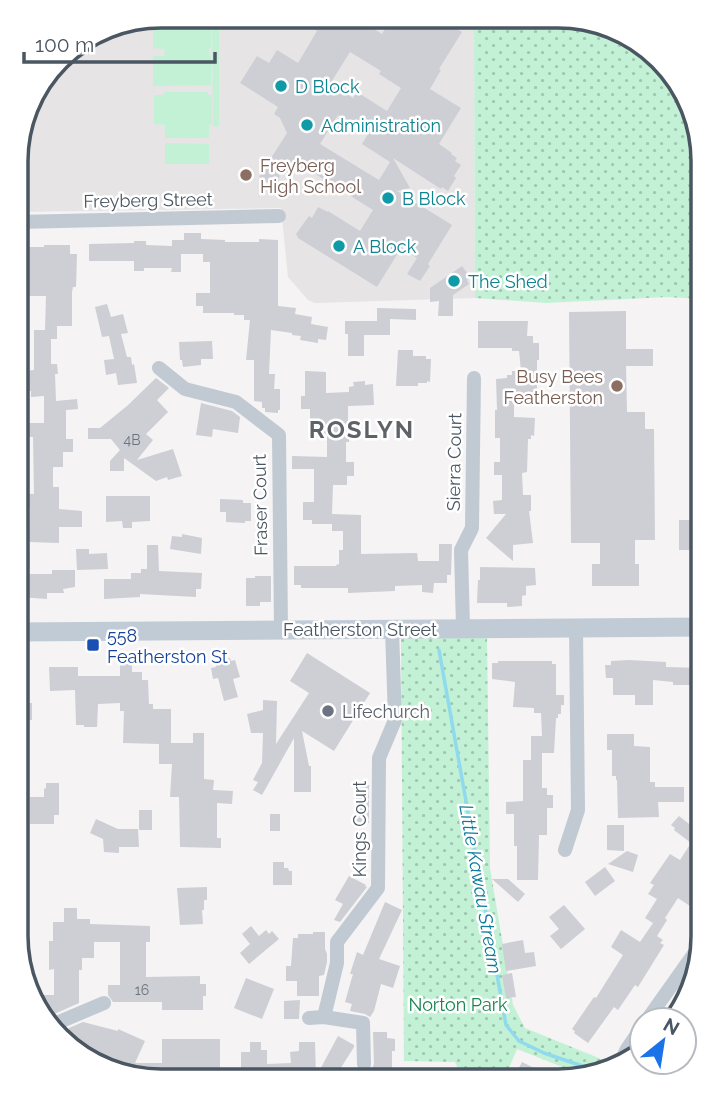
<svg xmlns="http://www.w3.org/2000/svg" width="719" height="1097" font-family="Raleway,sans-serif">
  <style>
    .education { fill: #e6e4e5 }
    .green { fill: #c3f1d5 }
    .park { fill: url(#park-dots) }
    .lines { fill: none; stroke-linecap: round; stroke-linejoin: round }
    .stream { stroke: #90daee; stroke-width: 3.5 }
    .building { fill: #cdcfd5; fill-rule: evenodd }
    .minor { stroke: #c1cad2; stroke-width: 14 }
    .secondary { stroke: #c1cbd6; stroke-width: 19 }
    .culture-dot { fill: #0f9aa8; stroke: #fff; stroke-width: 2.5 }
    .education-dot { fill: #8d6e63; stroke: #fff; stroke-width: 2.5 }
    .transit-dot { fill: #1a4fb4; stroke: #fff; stroke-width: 2.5 }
    .worship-dot { fill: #6b7280; stroke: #fff; stroke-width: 2.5 }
    .labels { text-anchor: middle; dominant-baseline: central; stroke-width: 5; stroke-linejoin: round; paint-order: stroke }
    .number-label { font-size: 14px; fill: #6b747e }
    .culture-label { font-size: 18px; fill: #0d838f; stroke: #fff; text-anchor: start }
    .education-label { font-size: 18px; fill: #785e54; stroke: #fff; text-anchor: start }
    .street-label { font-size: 18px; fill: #4a5661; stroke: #fff }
    .transit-label { font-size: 18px; fill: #164399; stroke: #fff; text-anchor: start }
    .worship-label { font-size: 18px; fill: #5b616d; stroke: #fff; text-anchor: start }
    .park-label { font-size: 18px; fill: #17864f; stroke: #fff }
    .water-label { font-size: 19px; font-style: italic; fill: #0c7c9b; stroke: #fff }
    .district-label { font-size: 24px; font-weight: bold; letter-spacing: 2px; fill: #5f6368; stroke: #fff }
    .rim { fill: none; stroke: #4a5661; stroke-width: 3.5 }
  </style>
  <defs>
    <pattern id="park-dots" width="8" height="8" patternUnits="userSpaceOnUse" patternTransform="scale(1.75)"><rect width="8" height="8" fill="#c3f1d5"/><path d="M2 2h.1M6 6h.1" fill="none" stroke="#a0c6b0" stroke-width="1.8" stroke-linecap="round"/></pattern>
  </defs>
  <rect width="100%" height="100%" fill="#f5f3f3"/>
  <!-- education -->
  <polygon class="education" points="474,20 475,298 315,303 308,300 288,277 281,208 17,212 17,141 35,89 65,51 114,24"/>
  <!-- green -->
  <g class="green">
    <polygon points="219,22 219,126 213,127 212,23"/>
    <polygon points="153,23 211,23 211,48 209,48 209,55 211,56 211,85 153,86 153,56 164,56 165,49 153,48"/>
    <polygon points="164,92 208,92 208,95 212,95 212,124 209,125 209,138 165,138 165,125 154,124 154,95 163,95"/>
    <polygon points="165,143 209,144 209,164 165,164"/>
  </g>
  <!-- park -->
  <g class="park">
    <polygon points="586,18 647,46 692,105 703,161 703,299 666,297 546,303 475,298 474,20"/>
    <polygon points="401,637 487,637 490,868 513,1005 525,1028 606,1061 599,1073 585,1076 517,1049 506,1075 462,1077 455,1062 404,1061"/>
  </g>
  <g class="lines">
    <!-- stream -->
    <polyline class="stream" points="439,650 506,1025 519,1041 544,1053 597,1071"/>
  </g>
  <!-- building -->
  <g class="building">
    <path d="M459,20L454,27L462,32L439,69L441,70L430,89L461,108L439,144L452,153L451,154L457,158L455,161L461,165L454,176L456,178L448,191L442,187L441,189L393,158L410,188L397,191L452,225L428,264L430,266L420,281L407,274L417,258L401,248L377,287L298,238L296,234L309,216L312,218L318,207L328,212V211L360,231L373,210L301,165L299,168L296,166L290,176L284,172H280L279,180L275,187L259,177L287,133L280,118L274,114L278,107L240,83L257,56L269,63L277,50L298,63L317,31L302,22L361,21L382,34L390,21ZM350,52L381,71L379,74L401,88L387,111L357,92L353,98L330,84ZM338,115L368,134L362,144L390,162L379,180L320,144Z"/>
    <polygon points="184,233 201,233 201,239 225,240 225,242 259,242 259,239 278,240 278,306 296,308 295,314 312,317 311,324 328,327 326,340 318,339 318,343 300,340 301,336 292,335 292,333 271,330 269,374 275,374 274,389 280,389 280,410 278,410 278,413 265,412 265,408 262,408 262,402 254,401 254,360 246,360 250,320 244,320 244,315 234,315 234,313 203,313 203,306 196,306 196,293 210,293 210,262 203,262 203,254 181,254 181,272 171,272 172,268 144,268 144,271 134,271 134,261 89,261 89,244 134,243 134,241 146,241 146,245 172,246 172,240 184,240"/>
    <polygon points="44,245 70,245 70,254 77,254 76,287 73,287 72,292 72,326 57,326 57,339 51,339 51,364 57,364 58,374 55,374 56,401 77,399 78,409 66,410 66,439 73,439 73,452 63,452 63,467 53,467 53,487 59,487 59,509 82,511 82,527 59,527 59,543 29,542 30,508 16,507 16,493 34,494 33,437 17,436 17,426 22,426 22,423 44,423 44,396 31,397 31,391 25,391 24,371 34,370 34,330 45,330 46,296 20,296 19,247 44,247"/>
    <polygon points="462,266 470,277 467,280 469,284 453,295 453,316 438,316 439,301 430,302 430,288"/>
    <polygon points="107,304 111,317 123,314 128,333 121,334 127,357 131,357 132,365 134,364 137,383 118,385 116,373 106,375 104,360 114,359 109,336 102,337 95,307"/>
    <polygon points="377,308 416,309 416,320 390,319 390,335 364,335 364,356 348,356 348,334 345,334 345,321 377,321"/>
    <polygon points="626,311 626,349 653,349 653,366 626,366 627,412 645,412 645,429 654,429 655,540 635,540 635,564 639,564 639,586 592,586 592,564 600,564 600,543 571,543 569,312"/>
    <polygon points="478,321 528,321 527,336 533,336 533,343 539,343 539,360 537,360 537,394 514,394 514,417 535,418 534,436 531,435 531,439 528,439 527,472 522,473 523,495 531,495 531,511 529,511 533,543 513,545 513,561 486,538 506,514 494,514 493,501 502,500 502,475 494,475 494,462 500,462 500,438 495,438 495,410 497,410 496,379 507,378 507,375 512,375 512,371 521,371 519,351 512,351 512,348 478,348"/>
    <polygon points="212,341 213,359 201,359 201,365 183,367 182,360 180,360 179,342"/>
    <polygon points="398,350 413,350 413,356 426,356 426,359 431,359 430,382 427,381 427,383 418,383 418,386 396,386"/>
    <polygon points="305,371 326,372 326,393 349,392 349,387 354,386 353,382 365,381 365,385 373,384 374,405 348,406 348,430 350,430 349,442 346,442 346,462 354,462 354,476 347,476 347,485 333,485 332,514 361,515 361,554 417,553 418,561 439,561 439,544 452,544 451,575 447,575 447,583 434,583 433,593 422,592 422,585 395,586 395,591 348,593 348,588 301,588 301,585 294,585 294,566 336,566 336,565 339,564 339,550 343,550 343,531 332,531 332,524 312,524 312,520 303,520 303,502 314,502 314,469 292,469 292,456 327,457 327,434 310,434 310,409 301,409 301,396 305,396"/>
    <polygon points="156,378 169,388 157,400 168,412 146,434 153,440 137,460 173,449 182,476 168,480 167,477 156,481 124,458 124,471 110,471 110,461 120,450 111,439 88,439 88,428 100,428 127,406"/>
    <polygon points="201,403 232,411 240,417 238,433 213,429 212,437 196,435"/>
    <polygon points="106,496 150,496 150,521 132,522 132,528 123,528 122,521 106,522"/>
    <polygon points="220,499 243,500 243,503 251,503 251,521 245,521 245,523 226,522 226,512 220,512"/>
    <rect x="679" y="520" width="11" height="30"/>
    <polygon points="182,534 202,538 201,554 170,549 172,536 182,537"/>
    <polygon points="147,545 158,545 159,571 202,573 201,589 196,589 196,597 140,594 140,597 104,599 104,579 131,579 131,573 141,573 141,569 147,569"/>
    <polygon points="76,549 89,549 89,554 107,553 108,569 77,570"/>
    <polygon points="16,552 30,553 29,574 52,574 52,570 75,570 75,587 63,589 64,593 47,593 47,599 19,597 19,565 16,565"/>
    <polygon points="480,567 535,568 536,585 526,586 526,595 522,596 522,606 507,607 507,603 477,603 478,580 480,580"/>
    <polygon points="255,576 271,576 271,602 260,602 260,606 246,606 246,578 255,578"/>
    <polygon points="307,653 370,693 334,751 302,731 309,766 311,766 311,792 294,792 294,738 262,795 253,790 258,782 253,780 262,763 263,733 251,733 247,714 263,710 263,700 277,701 276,744 309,693 290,681"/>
    <polygon points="230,658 231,661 235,660 240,677 233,679 238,697 224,701 218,678 213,679 211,668 216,667 215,662"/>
    <polygon points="629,660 666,662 666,667 703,668 703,685 673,685 673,682 653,680 653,705 635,705 635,695 613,695 613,678 606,678 605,665 611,665 611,661"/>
    <polygon points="498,661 552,661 552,664 556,664 556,695 564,695 564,705 561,705 561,714 558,714 558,718 556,718 554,753 542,753 542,788 547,788 547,795 553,795 553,808 547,808 547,835 539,835 538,880 517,880 517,846 514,846 514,814 506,814 506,802 523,801 523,760 531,760 531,736 542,736 541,713 534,713 534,708 513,707 515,682 492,679 492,663 498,663"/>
    <polygon points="120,664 132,664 132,672 142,672 142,680 148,680 149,704 153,704 153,709 171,709 171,743 193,743 193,733 204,733 204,779 214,780 213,790 233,791 232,804 217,803 217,838 221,838 221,848 180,847 179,797 170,797 172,764 159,764 159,744 123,743 124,711 120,711 120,703 98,704 97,727 84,727 84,725 76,725 75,690 50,691 49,667 78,667 78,676 120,676"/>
    <rect x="16" y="673" width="10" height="25"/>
    <polygon points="19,703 32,703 32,720 19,721"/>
    <polygon points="607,734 634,734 634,746 650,747 650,782 655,782 655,787 684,787 684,802 658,802 659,817 618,818 617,780 616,780 616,776 612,776 612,750 607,750"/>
    <polygon points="703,768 703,797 689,786"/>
    <polygon points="46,783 59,783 59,815 54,815 54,824 30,824 30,797 44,797 44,789 46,788"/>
    <rect x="356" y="785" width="13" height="38"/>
    <rect x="139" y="810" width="13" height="20"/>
    <rect x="270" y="814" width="10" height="17"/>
    <polygon points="679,816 703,835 703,870 692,887 700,892 690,906 678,898 665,918 667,920 657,936 663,940 660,943 664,945 638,987 635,985 618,1010 614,1007 588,1043 574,1033 575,1031 572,1029 594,997 596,998 623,955 611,947 621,930 640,942 653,923 645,918 657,899 648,894 654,885 650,883 670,854 680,860 691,843 674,830 675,828 671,825"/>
    <polygon points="96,819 118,829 138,829 139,847 119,847 119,853 104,852 103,839 90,833"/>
    <polygon points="607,825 624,825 624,851 607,850"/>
    <polygon points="627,851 638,855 633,872 608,864"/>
    <polygon points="273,862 284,862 284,868 288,868 289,871 292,871 292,885 273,885"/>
    <polygon points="605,867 615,881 595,896 585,882"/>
    <polygon points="349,876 366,885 365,886 367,887 340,922 334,920 343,904 335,900"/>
    <polygon points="492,879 508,879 525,894 518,902"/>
    <polygon points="207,887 207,900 204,900 204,910 202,910 203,924 180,925 177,888"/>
    <polygon points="385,902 402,910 379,959 400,966 393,988 381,984 374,1011 370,1017 365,1014 350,1011 352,1004 345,1002 353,974 350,974 357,952 363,955"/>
    <polygon points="564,905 585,929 561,949 550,936 559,929 549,917"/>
    <polygon points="64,908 77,908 77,919 90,919 90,924 150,926 150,942 146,942 146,977 200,976 200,984 206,984 206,996 203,996 203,1010 162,1010 162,1002 113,1002 108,995 108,985 120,985 120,942 94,942 94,958 82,958 82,970 79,970 79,1003 52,1015 44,1015 44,995 54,995 54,969 49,970 49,941 53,941 53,922 64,922"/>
    <polygon points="251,926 259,936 266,930 269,934 272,931 279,939 249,964 240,953 250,944 242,934"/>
    <polygon points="313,932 325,932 325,949 327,954 327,962 324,975 319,976 319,996 297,996 297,981 286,981 286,966 291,966 293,938 298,938 298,934 313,934"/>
    <polygon points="523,940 525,953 534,952 536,966 506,971 502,944"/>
    <polygon points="512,973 516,997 506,998 502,975"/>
    <polygon points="246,978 274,989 262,1019 234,1008"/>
    <polygon points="300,1000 299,1019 284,1019 284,1001"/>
    <polygon points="83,1022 118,1031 118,1029 145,1041 135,1063 162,1063 162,1039 220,1039 220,1075 146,1075 146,1079 140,1079 81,1055 84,1042 67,1038 69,1028"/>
    <polygon points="373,1032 387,1032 387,1038 395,1039 395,1051 392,1051 392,1079 384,1079 384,1081 365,1081 365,1074 372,1069 374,1064"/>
    <polygon points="338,1036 354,1045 354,1047 337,1074 337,1081 279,1080 279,1078 272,1079 271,1073 241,1074 241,1052 250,1052 250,1042 261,1042 261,1050 267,1050 267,1064 291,1063 290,1052 299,1051 299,1042 315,1042 316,1077"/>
    <polygon points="522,1062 536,1069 530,1081 512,1081"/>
  </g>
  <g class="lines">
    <!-- minor -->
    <g class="minor">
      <polyline points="17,222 279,216"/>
      <polyline points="159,368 185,389 236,402 279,435 281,630"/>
      <polyline points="463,628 461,550 472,528 474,378"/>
      <polyline points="565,850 578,810 576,628"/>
      <polyline points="324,1017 337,963 337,942 378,888 379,758 395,720 392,629"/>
      <polyline points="309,1018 324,1017 363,1023 364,1064"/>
      <polyline points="647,1020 703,941"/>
      <polyline points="52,1025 104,1003"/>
      <polyline points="618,1067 627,1049 642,1027"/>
    </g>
    <!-- secondary -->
    <polyline class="secondary" points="16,632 703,627"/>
  </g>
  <!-- markers -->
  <g class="culture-dot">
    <circle cx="281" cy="86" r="7"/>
    <circle cx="307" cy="125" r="7"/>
    <circle cx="388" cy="198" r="7"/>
    <circle cx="339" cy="246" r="7"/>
    <circle cx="454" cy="281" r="7"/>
  </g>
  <g class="education-dot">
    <circle cx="246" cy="175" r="7"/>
    <circle cx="617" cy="386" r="7"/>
  </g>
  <rect class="transit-dot" x="86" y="638" width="14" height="14" rx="3.5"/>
  <circle class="worship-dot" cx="328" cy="711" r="7"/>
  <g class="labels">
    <!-- number labels -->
    <g class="number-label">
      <text x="132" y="440">4B</text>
      <text x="142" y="990">16</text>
    </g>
    <!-- culture labels -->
    <g class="culture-label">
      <text x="295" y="86">D Block</text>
      <text x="321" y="125">Administration</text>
      <text x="402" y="198">B Block</text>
      <text x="353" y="246">A Block</text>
      <text x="468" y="281">The Shed</text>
    </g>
    <!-- education labels -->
    <g class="education-label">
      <text x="260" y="165">Freyberg<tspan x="260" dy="21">High School</tspan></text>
      <text x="603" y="376" text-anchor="end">Busy Bees<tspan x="603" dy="21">Featherston</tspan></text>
    </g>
    <!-- street labels -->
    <g class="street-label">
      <text transform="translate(148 200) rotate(-1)">Freyberg Street</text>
      <text transform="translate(454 462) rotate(-89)">Sierra Court</text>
      <text transform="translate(260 505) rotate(-91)">Fraser Court</text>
      <text x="360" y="629">Featherston Street</text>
      <text transform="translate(359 829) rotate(-90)">Kings Court</text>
    </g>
    <!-- transit labels -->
    <g class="transit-label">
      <text x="107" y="635">558<tspan x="107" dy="21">Featherston St</tspan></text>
    </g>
    <!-- worship labels -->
    <g class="worship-label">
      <text x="342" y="711">Lifechurch</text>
    </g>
    <!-- park labels -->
    <g class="park-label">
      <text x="458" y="1004">Norton Park</text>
    </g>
    <!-- water labels -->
    <g class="water-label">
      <text transform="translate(481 889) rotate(80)">Little Kawau Stream</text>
    </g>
    <!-- district labels -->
    <g class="district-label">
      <text x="362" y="429">ROSLYN</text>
    </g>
  </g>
  <!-- crop -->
  <path d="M0 0H719V1097H0ZM161 28H558A133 133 0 0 1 691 161V936A133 133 0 0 1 558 1069H161A133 133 0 0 1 28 936V161A133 133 0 0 1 161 28Z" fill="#fff" fill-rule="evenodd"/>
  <path class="rim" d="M161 28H558A133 133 0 0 1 691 161V936A133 133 0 0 1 558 1069H161A133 133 0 0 1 28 936V161A133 133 0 0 1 161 28Z"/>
  <!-- north arrow -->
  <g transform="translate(663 1041) rotate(30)"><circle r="33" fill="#ffffff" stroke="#b7bbc0" stroke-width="2"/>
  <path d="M0-5L12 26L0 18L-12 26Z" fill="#1a73e8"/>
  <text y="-10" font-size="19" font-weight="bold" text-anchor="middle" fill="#4a5661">N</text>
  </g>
  <!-- scale -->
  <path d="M24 52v10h191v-10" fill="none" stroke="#4a5661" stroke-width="3.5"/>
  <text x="35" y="52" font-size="21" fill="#4a5661" stroke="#ffffff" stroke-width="5" paint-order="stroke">100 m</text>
</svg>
